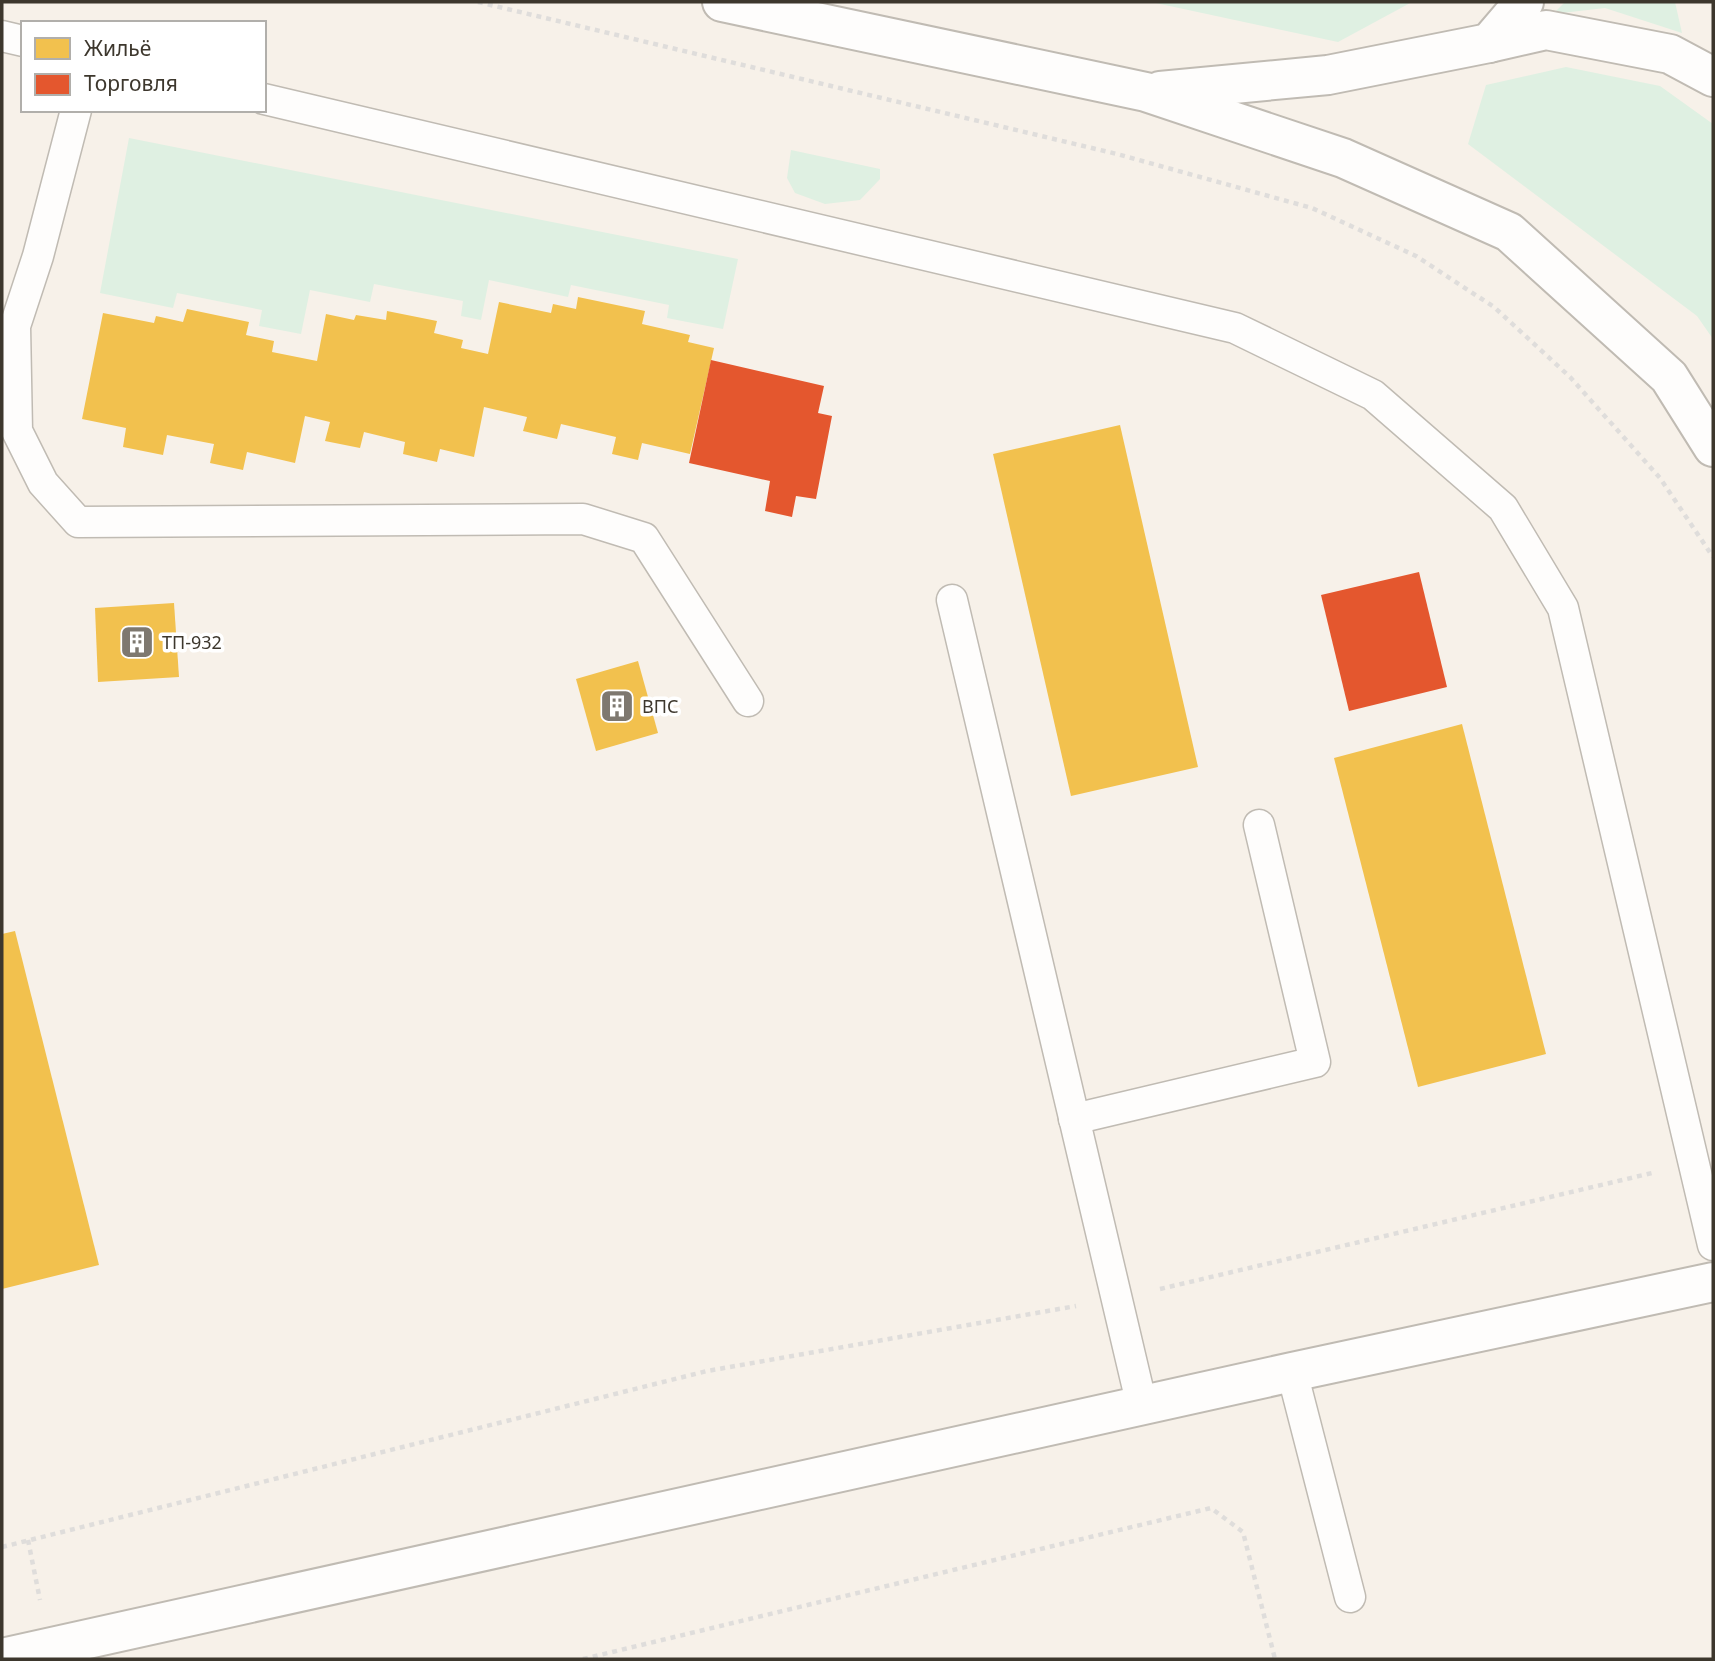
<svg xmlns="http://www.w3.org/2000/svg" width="1715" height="1661" font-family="'Noto Sans',sans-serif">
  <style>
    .green { fill: #dff0e2 }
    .homes { fill: #f2c14e }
    .shops { fill: #e4572e }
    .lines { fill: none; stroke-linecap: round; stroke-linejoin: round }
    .lane-casing { stroke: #c0bbb3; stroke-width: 33 }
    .secondary-casing { stroke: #c0bbb3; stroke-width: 42 }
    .primary-casing { stroke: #c0bbb3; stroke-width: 42 }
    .path { stroke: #dfdddb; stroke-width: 4.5; stroke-dasharray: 5 5; stroke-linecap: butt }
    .lane { stroke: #fefdfc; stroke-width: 30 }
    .secondary { stroke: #fefdfc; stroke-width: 38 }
    .primary { stroke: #fefdfc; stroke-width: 38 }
    .labels { text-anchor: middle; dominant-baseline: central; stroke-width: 7; stroke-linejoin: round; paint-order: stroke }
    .poi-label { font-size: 18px; fill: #3d372d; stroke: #fff; text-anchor: start }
  </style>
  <rect width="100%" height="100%" fill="#f7f1e9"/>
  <!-- green -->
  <g class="green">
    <polygon points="1151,2 1412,2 1338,42"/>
    <polygon points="1565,2 1675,2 1682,33 1605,8 1553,14"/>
    <polygon points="1566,67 1660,86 1713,124 1713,339 1697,316 1468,144 1486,85"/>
    <polygon points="129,138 738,259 723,329 667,318 669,305 571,285 568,297 489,280 481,320 461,316 463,301 374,284 370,302 310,290 301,334 259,326 262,310 177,293 173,308 100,293"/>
    <polygon points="791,150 880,169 880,179 860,200 825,204 795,193 787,178"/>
  </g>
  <!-- homes -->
  <g class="homes">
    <polygon points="578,297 645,311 642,324 690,335 688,342 714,348 690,454 642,443 638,460 612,454 616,437 561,424 557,439 523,431 527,417 484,407 474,457 440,449 437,462 403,454 405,442 364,432 360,448 325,441 330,422 305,416 295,463 247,452 243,470 210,463 214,444 167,435 163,455 123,447 126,428 82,419 103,313 154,323 156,316 183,322 187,309 249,322 246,335 274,341 272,352 317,361 326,314 354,320 356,315 386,320 387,311 437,321 434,333 463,340 461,348 488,354 499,302 551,313 553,304 576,309"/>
    <polygon points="1120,425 1198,767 1071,796 993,454"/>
    <polygon points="174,603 179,677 98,682 95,608"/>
    <polygon points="638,661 658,733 596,751 576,679"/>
    <polygon points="1462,724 1546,1054 1418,1087 1334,758"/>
    <polygon points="15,931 99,1265 2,1289 2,934"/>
  </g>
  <!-- shops -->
  <g class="shops">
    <polygon points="711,360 824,386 818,413 832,416 816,499 796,496 792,517 765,511 770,481 689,463"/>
    <polygon points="1419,572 1447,687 1349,711 1321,595"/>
  </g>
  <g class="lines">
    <!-- lane casing -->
    <g class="lane-casing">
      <g id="lane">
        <polyline points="2,36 23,41"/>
        <polyline points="264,99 1235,328 1373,395 1503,508 1563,608 1713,1245"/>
        <polyline points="76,110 38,256 15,326 17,431 43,483 78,522 583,519 644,538 748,701"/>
        <polyline points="952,600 1142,1406"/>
        <polyline points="1074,1119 1315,1062 1259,825"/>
        <polyline points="1292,1372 1350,1597"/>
      </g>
    </g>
    <!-- secondary casing -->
    <g class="secondary-casing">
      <polyline id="secondary" points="2,1658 1292,1372 1713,1282"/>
    </g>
    <!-- primary casing -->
    <g class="primary-casing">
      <g id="primary">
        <polyline points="722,2 1146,92 1343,158 1509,232 1669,377 1713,447"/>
        <polyline points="1489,43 1546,30 1670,54 1713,77"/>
        <polyline points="1160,91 1328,75 1489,43 1524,2"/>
      </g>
    </g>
    <!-- path -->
    <g class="path">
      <polyline points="478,2 1117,154 1312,208 1416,256 1494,307 1570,377 1660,478 1713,557"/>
      <polyline points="1160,1289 1652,1173"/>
      <polyline points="28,1540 40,1600"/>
      <polyline points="2,1547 707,1371 1076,1306"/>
      <polyline points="583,1659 1211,1508 1243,1532 1275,1659"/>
    </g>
    <!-- lane -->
    <use href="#lane" class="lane"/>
    <!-- secondary -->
    <use href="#secondary" class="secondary"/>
    <!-- primary -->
    <use href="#primary" class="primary"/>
  </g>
  <!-- icons -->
  <defs>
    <g id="building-square" transform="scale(1.75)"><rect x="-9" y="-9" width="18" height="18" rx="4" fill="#7e786f" stroke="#fff"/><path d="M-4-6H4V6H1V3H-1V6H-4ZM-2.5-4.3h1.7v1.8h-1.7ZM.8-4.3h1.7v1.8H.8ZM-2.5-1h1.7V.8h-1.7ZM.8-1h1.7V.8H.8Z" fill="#fff"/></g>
  </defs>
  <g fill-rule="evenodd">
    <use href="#building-square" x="137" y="642"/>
    <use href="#building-square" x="617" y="706"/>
  </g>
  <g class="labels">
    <!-- poi labels -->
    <g class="poi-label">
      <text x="162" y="642">ТП-932</text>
      <text x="642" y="706">ВПС</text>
    </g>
  </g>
  <!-- border -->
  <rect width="1715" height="1661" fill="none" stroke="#3d372d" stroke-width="7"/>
  <!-- legend -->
  <rect x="21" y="21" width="245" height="91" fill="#ffffff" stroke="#b1afab" stroke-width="2"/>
  <rect x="35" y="38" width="35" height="21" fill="#f2c14e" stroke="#b1afab" stroke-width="2"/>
  <text x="84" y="56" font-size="21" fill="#3d372d">Жильё</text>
  <rect x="35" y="74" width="35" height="21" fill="#e4572e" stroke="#b1afab" stroke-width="2"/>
  <text x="84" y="91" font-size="21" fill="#3d372d">Торговля</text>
</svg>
